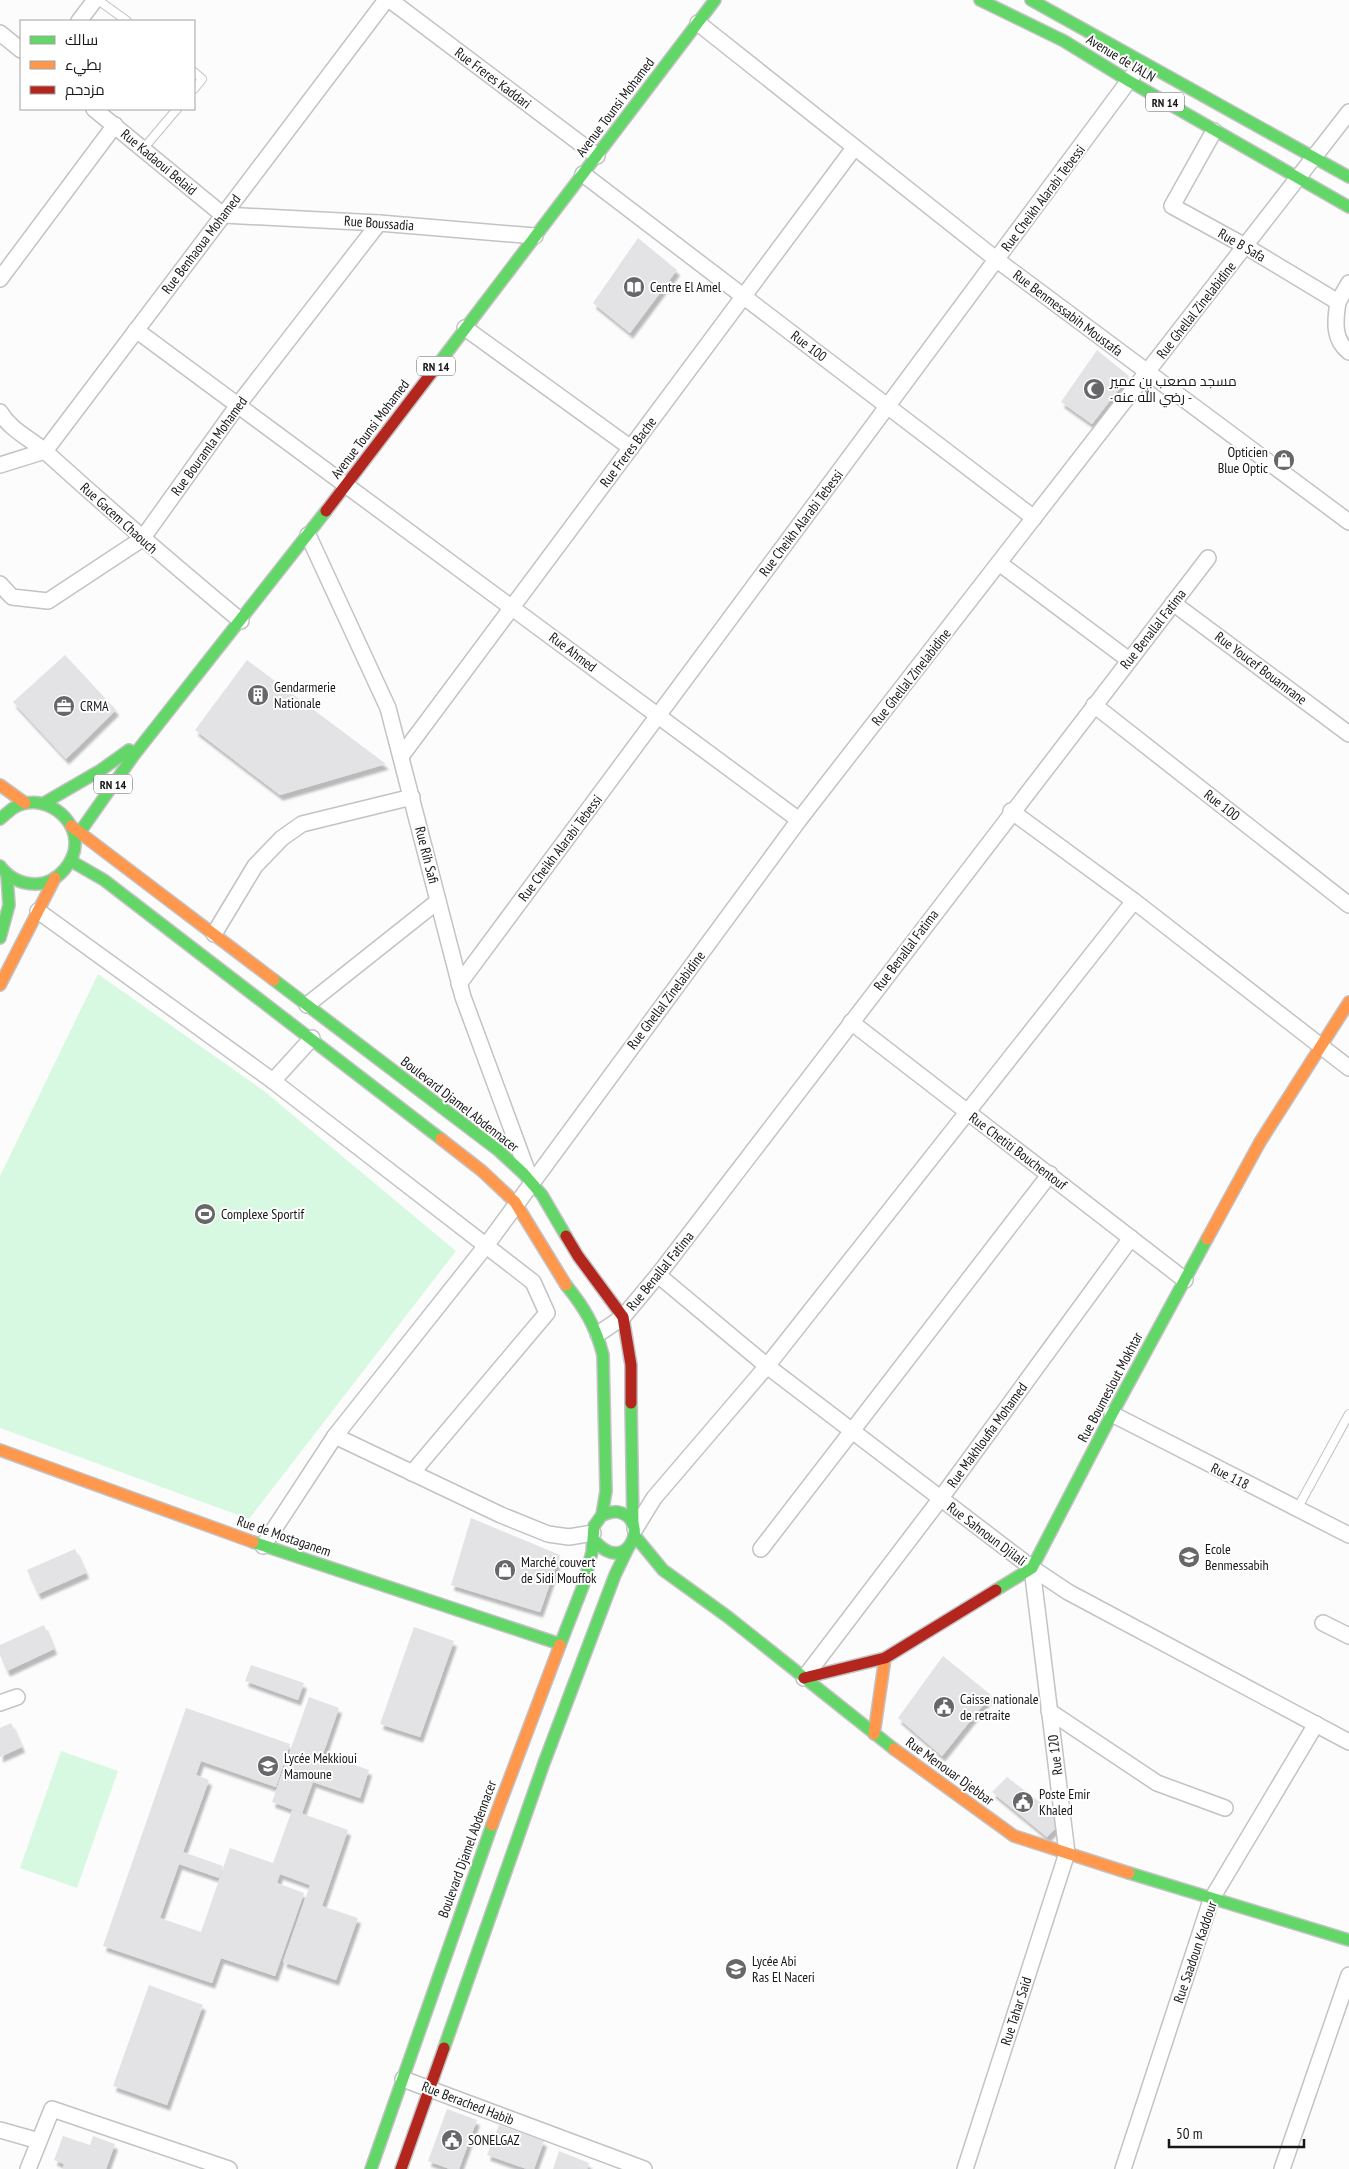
<svg xmlns="http://www.w3.org/2000/svg" width="1349" height="2169" font-family="'PT Sans Narrow',Cairo,sans-serif">
  <style>
    .green { fill: #d8f9e1 }
    .building { fill: #e3e3e5; filter: url(#shadow) }
    .lines { fill: none; stroke-linecap: round; stroke-linejoin: round }
    .lane-casing { stroke: #c3c2c4; stroke-width: 10 }
    .street-casing { stroke: #c3c2c4; stroke-width: 18 }
    .fast-casing { stroke: #c3c2c4; stroke-width: 14 }
    .slow-casing { stroke: #c3c2c4; stroke-width: 14 }
    .jam-casing { stroke: #c3c2c4; stroke-width: 14 }
    .lane { stroke: #fff; stroke-width: 8 }
    .street { stroke: #fff; stroke-width: 15 }
    .fast { stroke: #63d668; stroke-width: 11 }
    .slow { stroke: #ff974d; stroke-width: 11 }
    .jam { stroke: #b3261e; stroke-width: 11 }
    .labels { text-anchor: middle; dominant-baseline: central; stroke-width: 4; stroke-linejoin: round; paint-order: stroke }
    .shield { fill: #fff; stroke: #5d5d5e; stroke-width: 1 }
    .shield-label { font-size: 12px; font-weight: bold; fill: #171719 }
    .street-label { font-size: 14px; fill: #171719; stroke: #fff }
    .poi-label { font-size: 14px; fill: #171719; stroke: #fff; text-anchor: start }
  </style>
  <defs>
    <filter id="shadow"><feDropShadow dx="3" dy="5.5" stdDeviation="1" flood-color="#0004"/></filter>
  </defs>
  <rect width="100%" height="100%" fill="#fcfcfd"/>
  <!-- green -->
  <g class="green">
    <polygon points="98,974 264,1091 456,1251 249,1519 0,1428 0,1176"/>
    <polygon points="61,1751 118,1771 77,1888 20,1868"/>
  </g>
  <!-- building -->
  <g class="building">
    <polygon points="638,238 677,270 630,333 593,303"/>
    <polygon points="1097,350 1129,376 1092,424 1061,402"/>
    <polygon points="65,655 116,710 66,759 13,702"/>
    <polygon points="247,660 386,764 280,795 195,730"/>
    <polygon points="471,1518 560,1555 540,1612 451,1585"/>
    <polygon points="75,1549 86,1573 38,1594 27,1570"/>
    <polygon points="44,1625 54,1649 7,1671 0,1655 0,1645"/>
    <polygon points="414,1627 454,1641 420,1737 380,1724"/>
    <polygon points="943,1656 991,1695 942,1756 898,1718"/>
    <polygon points="251,1665 304,1683 298,1700 245,1681"/>
    <polygon points="309,1697 339,1708 323,1754 369,1770 360,1798 313,1782 302,1813 272,1802"/>
    <polygon points="186,1708 290,1744 276,1787 201,1761 196,1775 209,1780 183,1852 223,1866 219,1878 179,1864 160,1918 201,1932 230,1848 273,1863 292,1810 348,1830 322,1906 358,1918 336,1980 283,1962 310,1885 280,1874 277,1883 304,1893 275,1976 221,1958 212,1983 103,1946"/>
    <polygon points="11,1723 22,1747 0,1757 0,1728"/>
    <polygon points="1007,1777 1054,1813 1057,1827 1047,1837 992,1792"/>
    <polygon points="149,1985 203,2005 167,2105 113,2086"/>
    <polygon points="447,2109 477,2120 459,2169 450,2169 428,2161"/>
    <polygon points="499,2125 544,2141 534,2169 527,2169 487,2155"/>
    <polygon points="63,2136 90,2145 93,2136 115,2144 106,2169 63,2169 64,2164 54,2160"/>
    <polygon points="559,2151 589,2163 587,2169 553,2169"/>
  </g>
  <g class="lines">
    <!-- lane casing -->
    <g class="lane-casing">
      <g id="lane">
        <polyline points="98,0 127,21"/>
        <polyline points="194,72 202,79 194,89"/>
        <polyline points="143,149 177,109"/>
        <polyline points="1297,1509 1349,1414"/>
      </g>
    </g>
    <!-- street casing -->
    <g class="street-casing">
      <g id="street">
        <polyline points="390,0 597,156"/>
        <polyline points="79,21 95,0"/>
        <polyline points="698,23 997,260 1349,522"/>
        <polyline points="0,33 21,50"/>
        <polyline points="94,109 223,215 379,223 535,236"/>
        <path d="M1214,131L1172,206L1245,246L1338,302C1335,321 1333,340 1349,352"/>
        <polyline points="583,174 1034,518"/>
        <polyline points="0,279 115,125"/>
        <polyline points="1338,302 1349,283"/>
        <polyline points="465,328 631,448"/>
        <polyline points="136,330 799,820"/>
        <path d="M0,412C11,431 32,439 48,454C111,511 176,567 241,621"/>
        <polyline points="0,465 45,451 386,0"/>
        <polyline points="308,535 388,708 463,997 528,1173"/>
        <polyline points="999,563 1129,660"/>
        <polyline points="0,584 12,597 48,601 142,539 238,405 379,223"/>
        <polyline points="1173,603 1349,734"/>
        <polyline points="1094,705 1349,905"/>
        <polyline points="402,755 854,148"/>
        <polyline points="1011,811 1134,901 1349,1068"/>
        <polyline points="38,911 273,1081 533,1282 547,1313 412,1473"/>
        <polyline points="214,934 255,866 282,838 302,824 412,797"/>
        <polyline points="459,984 1133,75"/>
        <polyline points="307,1005 438,901"/>
        <polyline points="851,1022 1185,1280"/>
        <polyline points="273,1081 312,1038"/>
        <polyline points="658,1275 767,1366 1032,1568 1068,1592 1349,1742"/>
        <polyline points="598,1334 623,1317 658,1275 1208,558"/>
        <polyline points="1112,1414 1349,1535"/>
        <polyline points="335,1436 501,1515 548,1534 569,1537 593,1533"/>
        <polyline points="635,1529 654,1498 767,1366 1134,901"/>
        <polyline points="263,1546 335,1436 485,1247 799,820 1349,112"/>
        <polyline points="761,1549 1050,1174"/>
        <polyline points="1323,1623 1349,1636"/>
        <polyline points="804,1678 941,1498 1131,1238"/>
        <polyline points="0,1703 17,1697"/>
        <polyline points="1049,1711 1157,1783 1225,1808"/>
        <polyline points="403,2079 644,2169"/>
        <polyline points="0,2130 39,2141"/>
        <polyline points="28,2169 52,2109 229,2169"/>
        <polyline points="965,2169 1067,1853 1032,1568"/>
        <polyline points="1123,2169 1211,1900 1316,1724"/>
        <polyline points="1282,2169 1349,1975"/>
      </g>
    </g>
    <!-- fast casing -->
    <g class="fast-casing">
      <g id="fast">
        <polyline points="980,0 1064,41 1129,81 1349,207"/>
        <polyline points="1031,0 1349,177"/>
        <polyline points="433,371 715,0"/>
        <polyline points="44,803 101,770 129,750"/>
        <path d="M0,819C5,815 10,810 15,807C39,793 73,813 75,840C77,861 57,884 36,884C21,884 9,878 0,866"/>
        <polyline points="75,839 134,755 326,511"/>
        <polyline points="71,861 104,880 441,1139"/>
        <polyline points="0,938 9,905 7,876"/>
        <polyline points="274,980 498,1150 523,1173 542,1195 566,1236"/>
        <path d="M566,1285C584,1307 596,1327 603,1355L606,1491L602,1515"/>
        <polyline points="631,1403 633,1525"/>
        <polyline points="635,1536 663,1570 728,1617 894,1749"/>
        <polyline points="253,1542 560,1644"/>
        <polyline points="996,1590 1032,1568 1112,1414 1207,1239"/>
        <path d="M560,1645L583,1586L592,1552L594,1526L602,1515C606,1514 613,1511 618,1512C652,1519 627,1579 594,1540"/>
        <polyline points="1129,1873 1349,1940"/>
        <polyline points="444,2048 544,1763 615,1575 628,1548"/>
        <polyline points="371,2169 492,1825"/>
      </g>
    </g>
    <!-- slow casing -->
    <g class="slow-casing">
      <g id="slow">
        <polyline points="0,785 25,803"/>
        <polyline points="71,826 274,980"/>
        <polyline points="0,985 55,878"/>
        <polyline points="441,1139 482,1171 515,1202 566,1285"/>
        <polyline points="1207,1239 1260,1142 1349,1002"/>
        <polyline points="0,1450 253,1542"/>
        <polyline points="874,1734 885,1658"/>
        <polyline points="894,1749 1014,1836 1129,1873"/>
        <polyline points="492,1825 560,1645"/>
      </g>
    </g>
    <!-- jam casing -->
    <g class="jam-casing">
      <g id="jam">
        <polyline points="326,511 433,371"/>
        <polyline points="566,1236 578,1256 623,1317 631,1365 631,1403"/>
        <polyline points="804,1678 885,1658 996,1590"/>
        <polyline points="401,2169 444,2048"/>
      </g>
    </g>
    <!-- lane -->
    <use href="#lane" class="lane"/>
    <!-- street -->
    <use href="#street" class="street"/>
    <!-- fast -->
    <use href="#fast" class="fast"/>
    <!-- slow -->
    <use href="#slow" class="slow"/>
    <!-- jam -->
    <use href="#jam" class="jam"/>
  </g>
  <!-- icons -->
  <defs>
    <g id="library-disc" transform="scale(1.125)"><circle r="9.5" fill="#676769" stroke="#fff"/><path d="M-6-4Q-3-5.5-.7-3.5V5Q-3 3-6 4ZM6-4Q3-5.5 .7-3.5V5Q3 3 6 4Z" fill="#fff"/></g>
    <g id="mosque-disc" transform="scale(1.125)"><circle r="9.5" fill="#676769" stroke="#fff"/><path d="M3.5-4.9A6 6 0 1 0 3.5 4.9A5 5 0 1 1 3.5-4.9Z" fill="#fff"/></g>
    <g id="shop-disc" transform="scale(1.125)"><circle r="9.5" fill="#676769" stroke="#fff"/><path d="M-5-2.5h2.3a2.7 3.5 0 0 1 5.4 0H5L5.5 6h-11ZM-1.5-2.5h3a1.5 2.3 0 0 0-3 0Z" fill="#fff"/></g>
    <g id="building-disc" transform="scale(1.125)"><circle r="9.5" fill="#676769" stroke="#fff"/><path d="M-4-6H4V6H1V3H-1V6H-4ZM-2.5-4.3h1.7v1.8h-1.7ZM.8-4.3h1.7v1.8H.8ZM-2.5-1h1.7V.8h-1.7ZM.8-1h1.7V.8H.8Z" fill="#fff"/></g>
    <g id="office-disc" transform="scale(1.125)"><circle r="9.5" fill="#676769" stroke="#fff"/><path d="M-6-3h4V-5.5h4V-3h4V5H-6ZM-1-4.5V-3h2v-1.5ZM-6 0V1H6V0Z" fill="#fff"/></g>
    <g id="stadium-disc" transform="scale(1.125)"><circle r="9.5" fill="#676769" stroke="#fff"/><path d="M0-5a6.5 5 0 1 0 0 10a6.5 5 0 1 0 0-10ZM-3.5-1.8h7v3.6h-7Z" fill="#fff"/></g>
    <g id="school-disc" transform="scale(1.125)"><circle r="9.5" fill="#676769" stroke="#fff"/><path d="M0-5L7-2L0 1L-7-2ZM-4 1L0 2.5L4 1V4Q0 6-4 4Z" fill="#fff"/></g>
    <g id="civic-disc" transform="scale(1.125)"><circle r="9.5" fill="#676769" stroke="#fff"/><path d="M-.6-6.5H3V-4.5H.6V-3L4-1V1h2V6H-6V1h2V-1L-.6-3ZM-1.2 2.5V6h2.4V2.5Z" fill="#fff"/></g>
  </defs>
  <g fill-rule="evenodd">
    <use href="#library-disc" x="634" y="287"/>
    <use href="#mosque-disc" x="1094" y="389"/>
    <use href="#shop-disc" x="1284" y="460"/>
    <use href="#building-disc" x="258" y="695"/>
    <use href="#office-disc" x="64" y="706"/>
    <use href="#stadium-disc" x="205" y="1214"/>
    <use href="#school-disc" x="1189" y="1557"/>
    <use href="#shop-disc" x="505" y="1570"/>
    <use href="#civic-disc" x="944" y="1707"/>
    <use href="#school-disc" x="268" y="1766"/>
    <use href="#civic-disc" x="1023" y="1802"/>
    <use href="#school-disc" x="736" y="1969"/>
    <use href="#civic-disc" x="452" y="2140"/>
  </g>
  <g class="labels">
    <!-- shield labels -->
    <g class="shield">
      <rect x="1146" y="92.5" width="38" height="19" rx="4"/>
      <rect x="417" y="356.5" width="38" height="19" rx="4"/>
      <rect x="94" y="774.5" width="38" height="19" rx="4"/>
    </g>
    <g class="shield-label">
      <text x="1165" y="102">RN 14</text>
      <text x="436" y="366">RN 14</text>
      <text x="113" y="784">RN 14</text>
    </g>
    <!-- street labels -->
    <g class="street-label">
      <text transform="translate(1121 58) rotate(31)">Avenue de l'ALN</text>
      <text transform="translate(493 78) rotate(37)">Rue Freres Kaddari</text>
      <text transform="translate(615 107) rotate(-53)">Avenue Tounsi Mohamed</text>
      <text transform="translate(159 162) rotate(40)">Rue Kadaoui Belaid</text>
      <text transform="translate(1043 198) rotate(-53)">Rue Cheikh Alarabi Tebessi</text>
      <text transform="translate(379 223) rotate(4)">Rue Boussadia</text>
      <text transform="translate(201 244) rotate(-53)">Rue Benhaoua Mohamed</text>
      <text transform="translate(1242 245) rotate(30)">Rue B Safa</text>
      <text transform="translate(1196 310) rotate(-52)">Rue Ghellal Zinelabidine</text>
      <text transform="translate(1068 313) rotate(37)">Rue Benmessabih Moustafa</text>
      <text transform="translate(809 346) rotate(37)">Rue 100</text>
      <text transform="translate(370 429) rotate(-53)">Avenue Tounsi Mohamed</text>
      <text transform="translate(209 446) rotate(-54)">Rue Bouramla Mohamed</text>
      <text transform="translate(628 452) rotate(-53)">Rue Freres Bache</text>
      <text transform="translate(119 518) rotate(42)">Rue Gacem Chaouch</text>
      <text transform="translate(801 523) rotate(-53)">Rue Cheikh Alarabi Tebessi</text>
      <text transform="translate(1153 629) rotate(-52)">Rue Benallal Fatima</text>
      <text transform="translate(573 652) rotate(37)">Rue Ahmed</text>
      <text transform="translate(1261 668) rotate(37)">Rue Youcef Bouamrane</text>
      <text transform="translate(911 677) rotate(-52)">Rue Ghellal Zinelabidine</text>
      <text transform="translate(1222 805) rotate(38)">Rue 100</text>
      <text transform="translate(560 848) rotate(-53)">Rue Cheikh Alarabi Tebessi</text>
      <text transform="translate(427 855) rotate(76)">Rue Rih Safi</text>
      <text transform="translate(906 950) rotate(-53)">Rue Benallal Fatima</text>
      <text transform="translate(666 1000) rotate(-53)">Rue Ghellal Zinelabidine</text>
      <text transform="translate(460 1104) rotate(38)">Boulevard Djamel Abdennacer</text>
      <text transform="translate(1018 1151) rotate(37)">Rue Chetiti Bouchentouf</text>
      <text transform="translate(660 1271) rotate(-51)">Rue Benallal Fatima</text>
      <text transform="translate(1110 1387) rotate(-62)">Rue Boumeslout Mokhtar</text>
      <text transform="translate(987 1435) rotate(-54)">Rue Makhloufia Mohamed</text>
      <text transform="translate(1230 1476) rotate(27)">Rue 118</text>
      <text transform="translate(987 1534) rotate(37)">Rue Sahnoun Djilali</text>
      <text transform="translate(284 1536) rotate(19)">Rue de Mostaganem</text>
      <text transform="translate(1055 1755) rotate(-97)">Rue 120</text>
      <text transform="translate(950 1771) rotate(36)">Rue Menouar Djebbar</text>
      <text transform="translate(467 1849) rotate(-70)">Boulevard Djamel Abdennacer</text>
      <text transform="translate(1195 1952) rotate(-71)">Rue Saadoun Kaddour</text>
      <text transform="translate(1016 2011) rotate(-72)">Rue Tahar Said</text>
      <text transform="translate(468 2103) rotate(21)">Rue Berached Habib</text>
    </g>
    <!-- poi labels -->
    <g class="poi-label">
      <text x="650" y="287">Centre El Amel</text>
      <text x="1110" y="381">مسجد مصعب بن عمير<tspan x="1110" dy="16">-رضي الله عنه -</tspan></text>
      <text x="1268" y="452" text-anchor="end">Opticien<tspan x="1268" dy="16">Blue Optic</tspan></text>
      <text x="274" y="687">Gendarmerie<tspan x="274" dy="16">Nationale</tspan></text>
      <text x="80" y="706">CRMA</text>
      <text x="221" y="1214">Complexe Sportif</text>
      <text x="1205" y="1549">Ecole<tspan x="1205" dy="16">Benmessabih</tspan></text>
      <text x="521" y="1562">Marché couvert<tspan x="521" dy="16">de Sidi Mouffok</tspan></text>
      <text x="960" y="1699">Caisse nationale<tspan x="960" dy="16">de retraite</tspan></text>
      <text x="284" y="1758">Lycée Mekkioui<tspan x="284" dy="16">Mamoune</tspan></text>
      <text x="1039" y="1794">Poste Emir<tspan x="1039" dy="16">Khaled</tspan></text>
      <text x="752" y="1961">Lycée Abi<tspan x="752" dy="16">Ras El Naceri</tspan></text>
      <text x="468" y="2140">SONELGAZ</text>
    </g>
  </g>
  <!-- legend -->
  <rect x="20" y="20" width="175" height="90" fill="#ffffff" stroke="#a2a2a3"/>
  <rect x="30" y="36" width="25" height="8" fill="#63d668" stroke="#a2a2a3"/>
  <text x="65" y="45" font-size="15" fill="#171719">سالك</text>
  <rect x="30" y="61" width="25" height="8" fill="#ff974d" stroke="#a2a2a3"/>
  <text x="65" y="70" font-size="15" fill="#171719">بطيء</text>
  <rect x="30" y="86" width="25" height="8" fill="#b3261e" stroke="#a2a2a3"/>
  <text x="65" y="95" font-size="15" fill="#171719">مزدحم</text>
  <!-- scale -->
  <path d="M1169 2139v8h135v-8" fill="none" stroke="#171719" stroke-width="2.5"/>
  <text x="1176" y="2139" font-size="15" fill="#171719" stroke="#ffffff" stroke-width="4" paint-order="stroke">50 m</text>
</svg>
